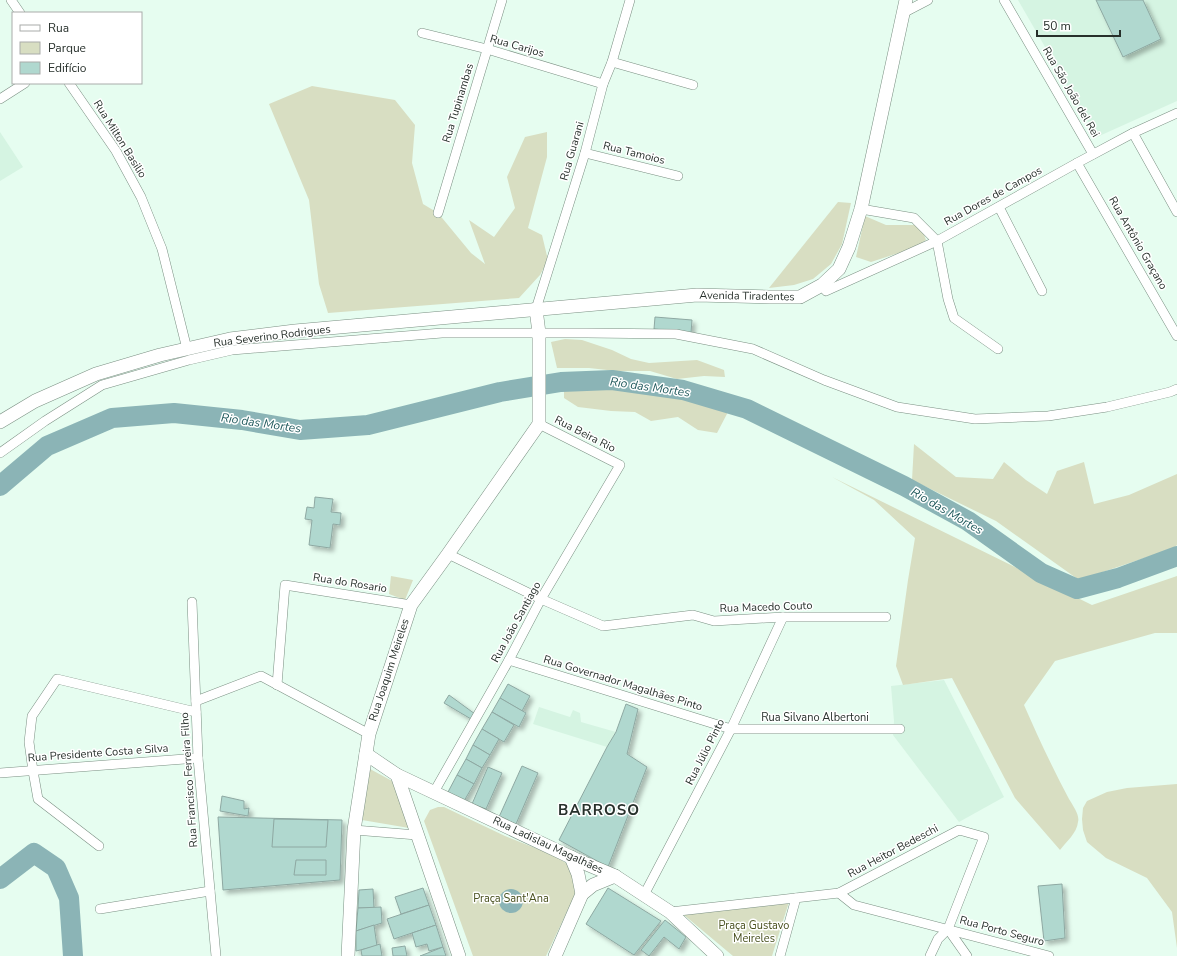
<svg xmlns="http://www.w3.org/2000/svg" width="1177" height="956" font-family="'Nunito Sans',sans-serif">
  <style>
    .built { fill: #d5f4e2 }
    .green { fill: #d8dec2 }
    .water { fill: #8bb4b6 }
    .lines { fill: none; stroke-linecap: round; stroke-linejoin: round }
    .river { stroke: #8bb4b6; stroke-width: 20 }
    .building { fill: #b0d8cf; stroke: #8ea8a2; filter: url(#shadow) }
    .street-casing { stroke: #7b9083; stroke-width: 10 }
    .secondary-casing { stroke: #7b9083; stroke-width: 14 }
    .street { stroke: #fff; stroke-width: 9 }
    .secondary { stroke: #fff; stroke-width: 13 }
    .labels { text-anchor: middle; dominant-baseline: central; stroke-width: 3; stroke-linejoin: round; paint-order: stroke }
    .street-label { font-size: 11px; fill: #27302b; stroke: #fff }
    .park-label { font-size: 11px; fill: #48501e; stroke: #fff }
    .water-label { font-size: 12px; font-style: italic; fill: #1c5659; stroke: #fff }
    .district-label { font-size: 15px; font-weight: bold; letter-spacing: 1px; fill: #27302b; stroke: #fff }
  </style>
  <defs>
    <filter id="shadow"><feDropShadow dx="3.5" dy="3.5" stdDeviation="2" flood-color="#0004"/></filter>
  </defs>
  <rect width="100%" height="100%" fill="#e6fdf0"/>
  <!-- built -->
  <g class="built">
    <polygon points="1018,0 1177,0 1177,101 1097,137"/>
    <polygon points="0,132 23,167 0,181"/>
    <polygon points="944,680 1004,797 959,822 893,735 894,721 891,686"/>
    <polygon points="539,707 570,717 573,710 580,713 581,722 616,732 607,747 533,724"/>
  </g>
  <!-- green -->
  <g class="green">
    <polygon points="312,86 395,100 415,125 412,163 423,204 438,213 471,253 485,264 469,220 494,237 515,208 507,177 525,137 547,132 547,157 528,228 542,235 548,260 540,275 519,298 328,313 319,284 309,200 269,104"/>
    <polygon points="838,202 851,203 842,244 831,264 813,279 794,285 769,288"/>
    <polygon points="865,216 886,225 914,225 922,229 926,240 914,248 871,262 856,257"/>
    <polygon points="565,339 582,340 612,350 631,359 649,363 697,360 724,370 725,377 704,376 677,379 650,371 616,371 589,368 557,368 551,342"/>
    <polygon points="614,387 700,401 729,410 717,433 698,430 678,417 651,421 635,412 611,411 578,407 564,398 564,388"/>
    <polygon points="914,444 956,477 993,479 1004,462 1026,480 1047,494 1057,471 1084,462 1094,504 1129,495 1177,474 1177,545 1174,548 1079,580 996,521 912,480"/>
    <path d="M832,477L1092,605L1177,576V633H1155L1055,661L1024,705C1038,737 1053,769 1069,799C1073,806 1080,815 1078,822C1077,833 1066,842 1060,850L1015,798L952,678L903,685L896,666L908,580L915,538L874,500Z"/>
    <polygon points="391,576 413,580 405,600 389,594"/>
    <polygon points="370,769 394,782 409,828 362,820"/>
    <polygon points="1177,784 1177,948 1172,912 1147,878 1106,858 1087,842 1083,830 1082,819 1083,808 1087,801 1107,792 1127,788"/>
    <polygon points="438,807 444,807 505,836 553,855 566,863 573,869 576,890 573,899 546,956 473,956 424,821 430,810"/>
    <polygon points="789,902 772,956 733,956 684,915"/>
  </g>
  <!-- water -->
  <circle class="water" cx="511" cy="901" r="12"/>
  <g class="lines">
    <!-- river -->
    <g class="river">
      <polyline points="0,486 47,446 112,418 174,413 242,420 300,430 368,425 500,392 561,382 612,380 683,390 747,409 904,486 968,521 1041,573 1077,589 1118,578 1177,556"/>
      <polyline points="0,879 34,853 56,868 69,898 73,956"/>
    </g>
  </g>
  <!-- building -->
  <g class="building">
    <polygon points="1096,0 1143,0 1161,39 1123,57"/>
    <polygon points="655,317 692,320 691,333 654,329"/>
    <polygon points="315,497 333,499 331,512 341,513 340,525 333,524 330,548 309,545 312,520 305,519 307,507 314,508"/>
    <polygon points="508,684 530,696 522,711 500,698"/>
    <polygon points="449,695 475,714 471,719 444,703"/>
    <polygon points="500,698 526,713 519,727 492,712"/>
    <polygon points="626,704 638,709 627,754 647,767 608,867 559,840 607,747 616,732"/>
    <polygon points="492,712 514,725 504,742 482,729"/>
    <polygon points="482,729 499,739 490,755 473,745"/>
    <polygon points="473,745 490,755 482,768 466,759"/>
    <polygon points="466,759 482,768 474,784 457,775"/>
    <polygon points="522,766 538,773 516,824 499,817"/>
    <polygon points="488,767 502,773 486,809 472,804"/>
    <polygon points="457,775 474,784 464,801 448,792"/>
    <polygon points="222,796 244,801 244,809 249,808 248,816 220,811"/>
    <polygon points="218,817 342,820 340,880 223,890"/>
    <polygon points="274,819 328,820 326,847 272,847"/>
    <polygon points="296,860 326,860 326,875 294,875"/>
    <polygon points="1062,884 1065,938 1044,941 1038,886"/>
    <polygon points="423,888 429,905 401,914 395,897"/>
    <polygon points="608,888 661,921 634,955 586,924"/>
    <polygon points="373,889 374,908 358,908 359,890"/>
    <polygon points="429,905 436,925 394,939 387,919"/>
    <polygon points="381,907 382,923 356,931 358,908"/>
    <polygon points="665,920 686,937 679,949 664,937 649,956 641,950"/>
    <polygon points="374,925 377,946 356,951 356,931"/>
    <polygon points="436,925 443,947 429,951 427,944 416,947 412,933"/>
    <polygon points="380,944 382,956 362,956 361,950"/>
    <polygon points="405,946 407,956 393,956 392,948"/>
    <polygon points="443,947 446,956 420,956"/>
  </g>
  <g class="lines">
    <!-- street casing -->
    <g class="street-casing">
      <g id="street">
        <polyline points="11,0 20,13"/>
        <polyline points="1004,0 1093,154"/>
        <polyline points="903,13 928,0"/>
        <polyline points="422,33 487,49 603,84"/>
        <polyline points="612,62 693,85"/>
        <polyline points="69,83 116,151 141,197 162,249 187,349"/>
        <polyline points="0,99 25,83"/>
        <polyline points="1133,133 1177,212"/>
        <polyline points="585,153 678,176"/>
        <polyline points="1077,163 1177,336"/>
        <polyline points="999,207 1042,291"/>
        <polyline points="861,209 914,218 937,241"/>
        <polyline points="438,213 502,0"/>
        <polyline points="937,241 948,299 954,318 998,349"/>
        <polyline points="822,285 826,291 937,241 1077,163 1133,133 1177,113"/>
        <polyline points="536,309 585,153 603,84 612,62 630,0"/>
        <polyline points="0,453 45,421 102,385 189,360 232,350 442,333 587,333 676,334 753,349 824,380 897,407 975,419 1048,416 1107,407 1170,392 1177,389"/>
        <polyline points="448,554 541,599 603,626 693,615 714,621 783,617 886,617"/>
        <polyline points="192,602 198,758 216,956"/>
        <polyline points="509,660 731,729 900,729"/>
        <polyline points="277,685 285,585 411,605"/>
        <polyline points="196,701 261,676 369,734"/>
        <polyline points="0,773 198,758"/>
        <polyline points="434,792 509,660 541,599 620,465 539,424"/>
        <polyline points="354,830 417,835"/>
        <polyline points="99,846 38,799 33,771 29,742 32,716 57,679 196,712"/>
        <polyline points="839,893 854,905 1049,956"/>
        <polyline points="644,895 731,729 783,617"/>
        <polyline points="100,909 210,891"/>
        <polyline points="670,912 839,893 959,830 984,837 948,929 938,939 930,956"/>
        <polyline points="948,929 967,956"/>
        <polyline points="780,956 796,898"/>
      </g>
    </g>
    <!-- secondary casing -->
    <g class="secondary-casing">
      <g id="secondary">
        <polyline points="0,422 35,401 96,374 160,355 230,339 295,331 697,295 769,297 800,297 822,285 839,269 849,247 861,209 906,0"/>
        <polyline points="366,754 397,775 577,860 615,876 670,912 717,956"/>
        <polyline points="397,775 459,956"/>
        <polyline points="571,857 578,874 582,894"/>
        <polyline points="348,956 354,830 369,734 411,605 448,554 539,424 539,333 536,309"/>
        <polyline points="555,956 582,894 593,885 615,876"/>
      </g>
    </g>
    <!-- street -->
    <use href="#street" class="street"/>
    <!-- secondary -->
    <use href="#secondary" class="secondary"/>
  </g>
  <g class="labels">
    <!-- street labels -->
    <g class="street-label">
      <text transform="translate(517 46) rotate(16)">Rua Carijos</text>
      <text transform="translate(1071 92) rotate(60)">Rua São João del Rei</text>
      <text transform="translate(458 103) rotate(-73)">Rua Tupinambas</text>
      <text transform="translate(120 139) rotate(58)">Rua Milton Basilio</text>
      <text transform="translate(572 151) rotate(-74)">Rua Guarani</text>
      <text transform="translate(634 153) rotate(14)">Rua Tamoios</text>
      <text transform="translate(993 196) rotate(-29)">Rua Dores de Campos</text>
      <text transform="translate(1138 243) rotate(60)">Rua Antônio Graçano</text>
      <text transform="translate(747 296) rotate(1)">Avenida Tiradentes</text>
      <text transform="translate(272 336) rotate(-7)">Rua Severino Rodrigues</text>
      <text transform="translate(585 434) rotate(27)">Rua Beira Rio</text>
      <text transform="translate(350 583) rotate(9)">Rua do Rosario</text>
      <text transform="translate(766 607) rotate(-2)">Rua Macedo Couto</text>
      <text transform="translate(516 622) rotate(-61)">Rua João Santiago</text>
      <text transform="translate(389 670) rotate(-72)">Rua Joaquim Meireles</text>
      <text transform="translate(623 683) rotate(17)">Rua Governador Magalhães Pinto</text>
      <text x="815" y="717">Rua Silvano Albertoni</text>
      <text transform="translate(705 752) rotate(-63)">Rua Júlio Pinto</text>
      <text transform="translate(98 753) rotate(-4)">Rua Presidente Costa e Silva</text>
      <text transform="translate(189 780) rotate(-94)">Rua Francisco Ferreira Filho</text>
      <text transform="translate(548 845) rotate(25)">Rua Ladislau Magalhães</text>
      <text transform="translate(893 851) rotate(-28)">Rua Heitor Bedeschi</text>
      <text transform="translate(1002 931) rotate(15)">Rua Porto Seguro</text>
    </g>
    <!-- park labels -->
    <g class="park-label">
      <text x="511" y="898">Praça Sant'Ana</text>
      <text x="754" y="925">Praça Gustavo<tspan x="754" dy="13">Meireles</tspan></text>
    </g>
    <!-- water labels -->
    <g class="water-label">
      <text transform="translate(650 387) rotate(8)">Rio das Mortes</text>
      <text transform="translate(261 423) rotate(8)">Rio das Mortes</text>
      <text transform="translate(947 511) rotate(30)">Rio das Mortes</text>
    </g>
    <!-- district labels -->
    <g class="district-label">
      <text x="599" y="810">BARROSO</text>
    </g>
  </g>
  <!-- legend -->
  <rect x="12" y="12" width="130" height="72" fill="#ffffff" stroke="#a9acaa"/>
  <rect x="20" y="25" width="20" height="6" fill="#ffffff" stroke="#a9acaa"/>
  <text x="48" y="32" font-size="12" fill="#27302b">Rua</text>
  <rect x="20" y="42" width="20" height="12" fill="#d8dec2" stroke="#a9acaa"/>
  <text x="48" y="52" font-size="12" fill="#27302b">Parque</text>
  <rect x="20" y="62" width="20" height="12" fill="#b0d8cf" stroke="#a9acaa"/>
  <text x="48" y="72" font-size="12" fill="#27302b">Edifício</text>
  <!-- scale -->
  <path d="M1037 30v6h83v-6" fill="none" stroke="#27302b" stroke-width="2"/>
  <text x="1043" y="30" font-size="12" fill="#27302b" stroke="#ffffff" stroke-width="3" paint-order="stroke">50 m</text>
</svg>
